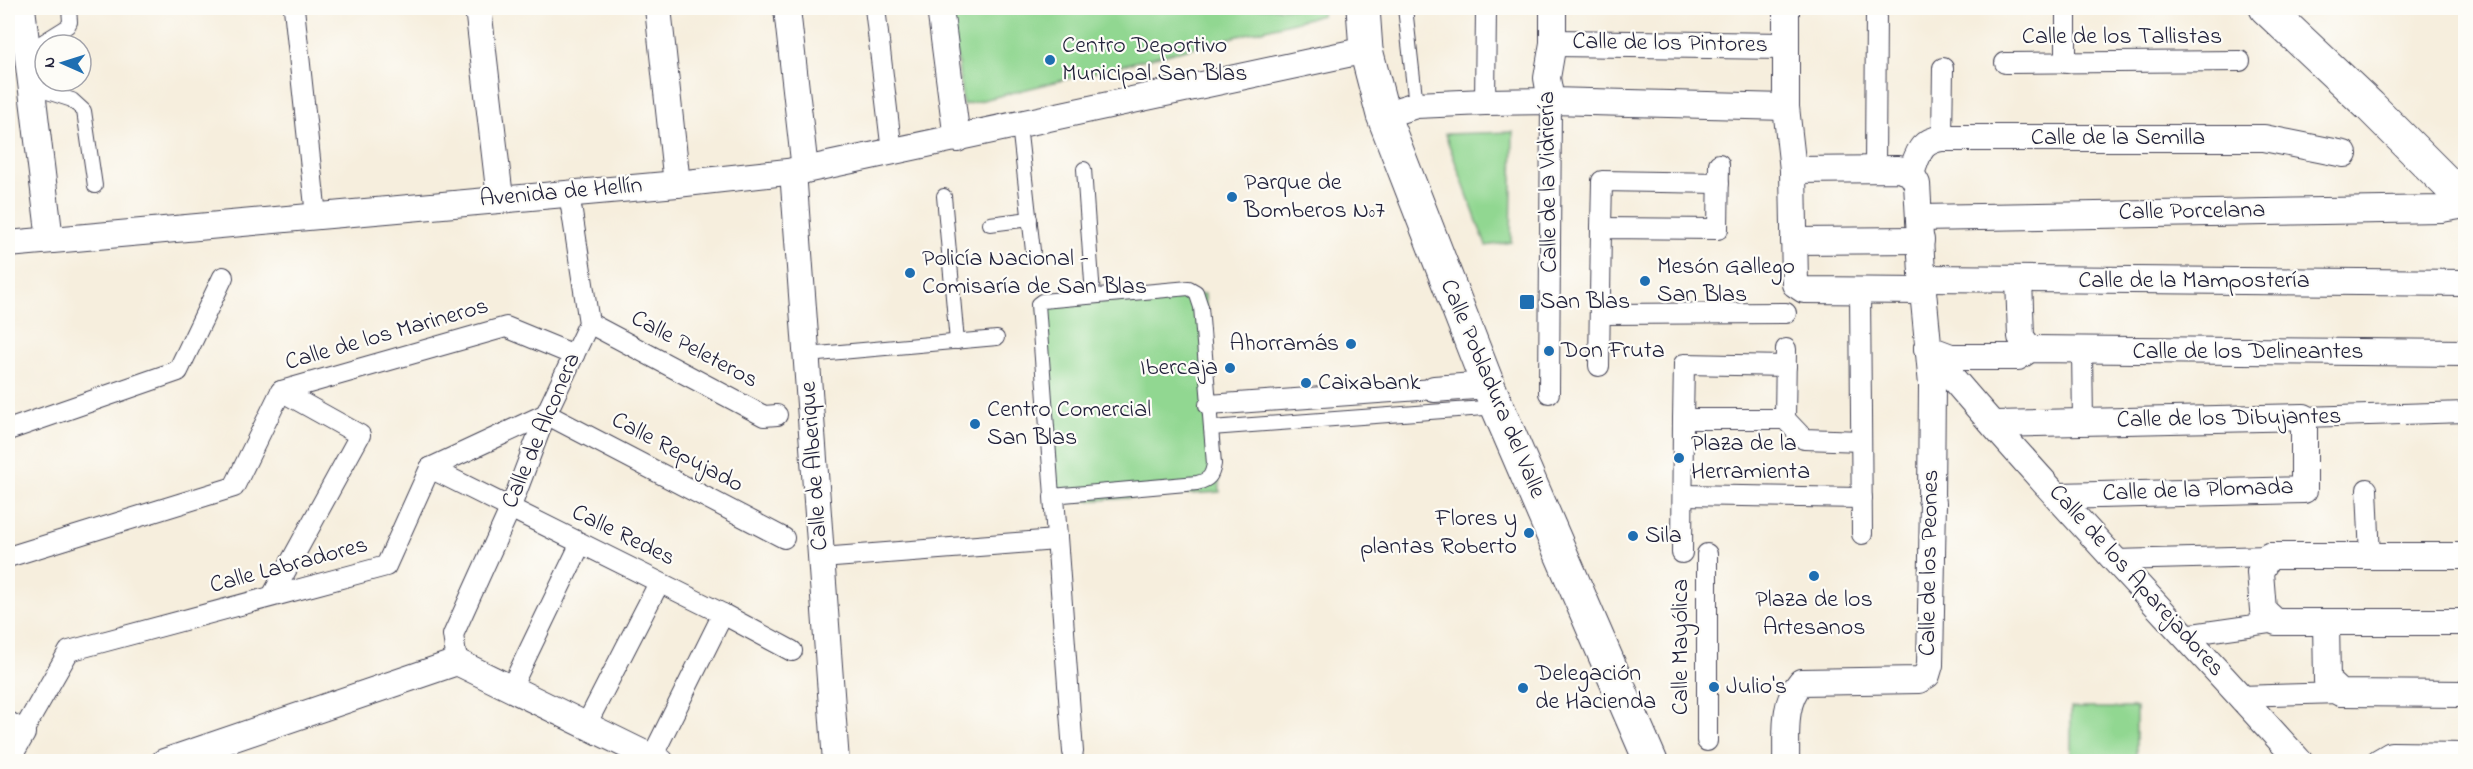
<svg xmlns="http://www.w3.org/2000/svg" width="2473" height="769" font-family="'Indie Flower',sans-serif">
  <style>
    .green { fill: #91d791; stroke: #5a7c66; stroke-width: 1.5 }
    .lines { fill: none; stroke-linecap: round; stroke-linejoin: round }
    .service-casing { stroke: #424153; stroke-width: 16 }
    .pedestrian-casing { stroke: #424153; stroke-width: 22 }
    .minor-casing { stroke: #424153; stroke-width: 28 }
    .tertiary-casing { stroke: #424153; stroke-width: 35 }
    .service { stroke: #fff; stroke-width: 14 }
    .pedestrian { stroke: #fff; stroke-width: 20 }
    .minor { stroke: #fff; stroke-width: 26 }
    .tertiary { stroke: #fff; stroke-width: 33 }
    .poi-dot { fill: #1f6fb2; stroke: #fdfcf7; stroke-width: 2 }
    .labels { text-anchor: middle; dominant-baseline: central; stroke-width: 4.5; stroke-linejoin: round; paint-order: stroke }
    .street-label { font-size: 24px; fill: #22223b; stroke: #fdfcf7 }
    .poi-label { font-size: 24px; fill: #22223b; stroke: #fdfcf7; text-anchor: start }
  </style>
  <rect width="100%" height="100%" fill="#fdfcf7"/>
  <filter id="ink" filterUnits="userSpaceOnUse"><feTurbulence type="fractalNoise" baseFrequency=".0167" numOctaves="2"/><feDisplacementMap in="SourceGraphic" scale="12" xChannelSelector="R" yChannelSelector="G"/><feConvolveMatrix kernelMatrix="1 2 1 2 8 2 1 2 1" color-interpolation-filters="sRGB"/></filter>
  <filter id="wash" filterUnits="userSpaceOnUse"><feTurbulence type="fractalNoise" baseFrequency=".008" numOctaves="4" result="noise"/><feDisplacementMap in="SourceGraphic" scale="24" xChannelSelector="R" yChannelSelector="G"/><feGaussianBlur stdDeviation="1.35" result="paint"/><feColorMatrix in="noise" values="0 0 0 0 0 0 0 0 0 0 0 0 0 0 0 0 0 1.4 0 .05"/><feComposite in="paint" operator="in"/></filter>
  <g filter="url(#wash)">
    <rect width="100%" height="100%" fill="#f6eedd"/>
    <!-- green -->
    <g class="green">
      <polygon points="951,8 1323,8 1322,15 963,105"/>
      <polygon points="1513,132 1511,242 1486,246 1445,134"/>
      <polygon points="1205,294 1220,492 1053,503 1039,306"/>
      <rect x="2071" y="708" width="65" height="53"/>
    </g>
  </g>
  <g filter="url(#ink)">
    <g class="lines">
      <!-- service casing -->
      <g class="service-casing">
        <g id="service">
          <polyline points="1405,8 1416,105"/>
          <polyline points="28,51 68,26 70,22 69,8"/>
          <polyline points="32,87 72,100 84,111 95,186"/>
          <polyline points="1019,125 1033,251"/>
          <polyline points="1084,169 1093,296"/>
          <polyline points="944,196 957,342"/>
          <polyline points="990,224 1030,219"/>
          <path d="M1189,288L1196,292L1201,307L1214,464C1212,476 1209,480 1197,483L1052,496L1038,304L1042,301Z"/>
          <polyline points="807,355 997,338"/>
          <polyline points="1211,428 1498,407"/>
        </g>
      </g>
      <!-- pedestrian casing -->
      <g class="pedestrian-casing">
        <g id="pedestrian">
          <polyline points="294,8 316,216"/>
          <polyline points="875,8 892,152"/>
          <polyline points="2005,63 2240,61"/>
          <polyline points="2066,63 2066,8"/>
          <polyline points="1485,102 1486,8"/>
          <polyline points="1942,138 1943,68"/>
          <polyline points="1875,169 1876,8"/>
          <polyline points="1601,228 1602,181 1719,183"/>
          <polyline points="1860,292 1862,534"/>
          <polyline points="1600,314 1786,313"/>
          <polyline points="589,323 764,416 777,415"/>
          <polyline points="2082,351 2083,422"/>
          <polyline points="1599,366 1601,228 1718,229 1719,164"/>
          <polyline points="1549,393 1551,101"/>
          <polyline points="1209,405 1434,389"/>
          <polyline points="2304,417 2466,412"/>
          <polyline points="1683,419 1684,364 1786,366"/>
          <polyline points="1785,419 1804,439 1861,441"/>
          <polyline points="8,430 178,371 223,277"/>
          <polyline points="430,468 723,614 792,651"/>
          <polyline points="2367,489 2370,557"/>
          <polyline points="1683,495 1862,498"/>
          <polyline points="1054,497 1073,752"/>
          <polyline points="1682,553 1683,419 1785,419 1786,349"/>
          <polyline points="8,557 234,487 281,391 506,327 574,355"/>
          <polyline points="821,558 1056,540"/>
          <polyline points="2115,560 2269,556"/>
          <polyline points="272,596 360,435 281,391"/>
          <polyline points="2185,635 2276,622"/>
          <polyline points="457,662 453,635 510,509 546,414 589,323 569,193"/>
          <polyline points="511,688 580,545"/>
          <polyline points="2240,696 2340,693"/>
          <polyline points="586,725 659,583"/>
          <polyline points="22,733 69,651 386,566 430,468 546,414 784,538"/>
          <polyline points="1707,741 1707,554"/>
          <polyline points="652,757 723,614"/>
        </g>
      </g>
      <!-- minor casing -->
      <g class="minor-casing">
        <g id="minor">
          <polyline points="22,8 50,240"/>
          <polyline points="478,8 500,198"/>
          <polyline points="658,8 677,184"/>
          <polyline points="940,8 957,139"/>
          <path d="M1786,8V107L1793,170L1795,284L1804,290L1923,291L1932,385L1931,499L1933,502L1930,665L1927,675L1919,680L1801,682C1782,704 1787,734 1786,762"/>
          <polyline points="787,9 805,170"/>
          <polyline points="1553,43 1786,46"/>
          <polyline points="1551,101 1547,78 1553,43 1553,8"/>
          <polyline points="1383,115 1416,105 1485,102 1551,101 1786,107"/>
          <polyline points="1793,170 1899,169 1911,173 1917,184 1923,291"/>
          <polyline points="793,171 836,762"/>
          <path d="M1911,173C1919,153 1919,142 1942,138H2264L2344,154"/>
          <polyline points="1919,218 2442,209 2466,205"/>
          <polyline points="1794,241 1921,240"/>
          <polyline points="8,244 677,184 805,170 1366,50"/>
          <polyline points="1924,278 2466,283"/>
          <polyline points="2019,279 2021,337 2030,349"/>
          <path d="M1927,348C2047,491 2176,624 2300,762"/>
          <polyline points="1927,348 1951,357 2018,357 2030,349 2466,353"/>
          <polyline points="1434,389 1488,385"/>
          <polyline points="1993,424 2304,417 2304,490 2058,496"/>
          <polyline points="2466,556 2269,556 2260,572 2263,610 2276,622 2466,622"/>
          <polyline points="2326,622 2327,681 2340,693 2466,694"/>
          <polyline points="8,725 22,733 8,757"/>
          <polyline points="164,762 457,662 661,762"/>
          <polyline points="2379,762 2391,755 2466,756"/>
        </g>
      </g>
      <!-- tertiary casing -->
      <g class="tertiary-casing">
        <g id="tertiary">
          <polyline points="1363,8 1366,50 1383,115 1488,385 1651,762"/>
          <polyline points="2266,8 2370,106 2466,202"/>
        </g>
      </g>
      <!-- service -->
      <use href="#service" class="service"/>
      <!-- pedestrian -->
      <use href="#pedestrian" class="pedestrian"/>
      <!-- minor -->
      <use href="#minor" class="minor"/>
      <!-- tertiary -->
      <use href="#tertiary" class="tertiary"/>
    </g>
  </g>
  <!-- markers -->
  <g class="poi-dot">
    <circle cx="1050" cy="60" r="6"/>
    <circle cx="1232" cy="197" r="6"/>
    <circle cx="910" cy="273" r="6"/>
    <circle cx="1645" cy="281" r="6"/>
    <rect x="1519" y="294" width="16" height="16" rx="3"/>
    <circle cx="1351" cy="344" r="6"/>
    <circle cx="1549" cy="351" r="6"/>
    <circle cx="1230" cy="368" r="6"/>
    <circle cx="1306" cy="383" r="6"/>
    <circle cx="975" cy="424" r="6"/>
    <circle cx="1679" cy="458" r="6"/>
    <circle cx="1529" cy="533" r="6"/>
    <circle cx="1633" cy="536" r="6"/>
    <circle cx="1814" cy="576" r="6"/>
    <circle cx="1714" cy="687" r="6"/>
    <circle cx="1523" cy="688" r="6"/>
  </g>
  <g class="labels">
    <!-- street labels -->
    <g class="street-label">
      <text x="2122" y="37">Calle de los Tallistas</text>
      <text transform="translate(1670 44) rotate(1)">Calle de los Pintores</text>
      <text x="2118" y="138">Calle de la Semilla</text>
      <text transform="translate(1549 182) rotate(-91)">Calle de la Vidriería</text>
      <text transform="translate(561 193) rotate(-5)">Avenida de Hellín</text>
      <text transform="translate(2192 212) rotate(-1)">Calle Porcelana</text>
      <text x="2194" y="281">Calle de la Mampostería</text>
      <text transform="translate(387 335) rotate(-16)">Calle de los Marineros</text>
      <text transform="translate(694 350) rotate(28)">Calle Peleteros</text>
      <text x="2248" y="352">Calle de los Delineantes</text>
      <text transform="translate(1492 389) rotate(67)">Calle Pobladura del Valle</text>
      <text transform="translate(2229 419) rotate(-1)">Calle de los Dibujantes</text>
      <text transform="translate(542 431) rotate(-67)">Calle de Alconera</text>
      <text transform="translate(677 453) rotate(28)">Calle Repujado</text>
      <text transform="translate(815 466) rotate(-94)">Calle de Alberique</text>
      <text transform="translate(2198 491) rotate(-2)">Calle de la Plomada</text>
      <text transform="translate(623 536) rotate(26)">Calle Redes</text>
      <text transform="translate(1930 563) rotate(-89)">Calle de los Peones</text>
      <text transform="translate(289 566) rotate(-15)">Calle Labradores</text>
      <text transform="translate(2136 581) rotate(48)">Calle de los Aparejadores</text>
      <text transform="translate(1681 647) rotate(-90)">Calle Mayólica</text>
    </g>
    <!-- poi labels -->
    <g class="poi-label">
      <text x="1062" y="46">Centro Deportivo<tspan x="1062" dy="28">Municipal San Blas</tspan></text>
      <text x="1244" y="183">Parque de<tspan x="1244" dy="28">Bomberos Nº7</tspan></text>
      <text x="922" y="259">Policía Nacional -<tspan x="922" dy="28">Comisaría de San Blas</tspan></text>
      <text x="1657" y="267">Mesón Gallego<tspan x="1657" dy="28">San Blas</tspan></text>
      <text x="1540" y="302">San Blas</text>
      <text x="1339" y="344" text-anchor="end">Ahorramás</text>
      <text x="1561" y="351">Don Fruta</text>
      <text x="1218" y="368" text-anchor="end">Ibercaja</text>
      <text x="1318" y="383">Caixabank</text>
      <text x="987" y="410">Centro Comercial<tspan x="987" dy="28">San Blas</tspan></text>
      <text x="1691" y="444">Plaza de la<tspan x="1691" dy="28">Herramienta</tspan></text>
      <text x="1517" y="519" text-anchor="end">Flores y<tspan x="1517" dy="28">plantas Roberto</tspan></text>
      <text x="1645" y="536">Sila</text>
      <text x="1814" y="600" text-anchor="middle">Plaza de los<tspan x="1814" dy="28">Artesanos</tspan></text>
      <text x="1535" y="674">Delegación<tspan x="1535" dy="28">de Hacienda</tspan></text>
      <text x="1726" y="687">Julio's</text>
    </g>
  </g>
  <!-- margin -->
  <rect width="2473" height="769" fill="none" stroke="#fdfcf7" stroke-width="30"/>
  <!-- north arrow -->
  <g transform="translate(63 63) rotate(273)"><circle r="28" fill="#fdfcf7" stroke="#a5a5ac" stroke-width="1.5"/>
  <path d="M0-4.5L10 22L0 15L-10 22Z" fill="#1f6fb2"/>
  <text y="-9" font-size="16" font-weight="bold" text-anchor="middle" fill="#22223b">N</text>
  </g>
</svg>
